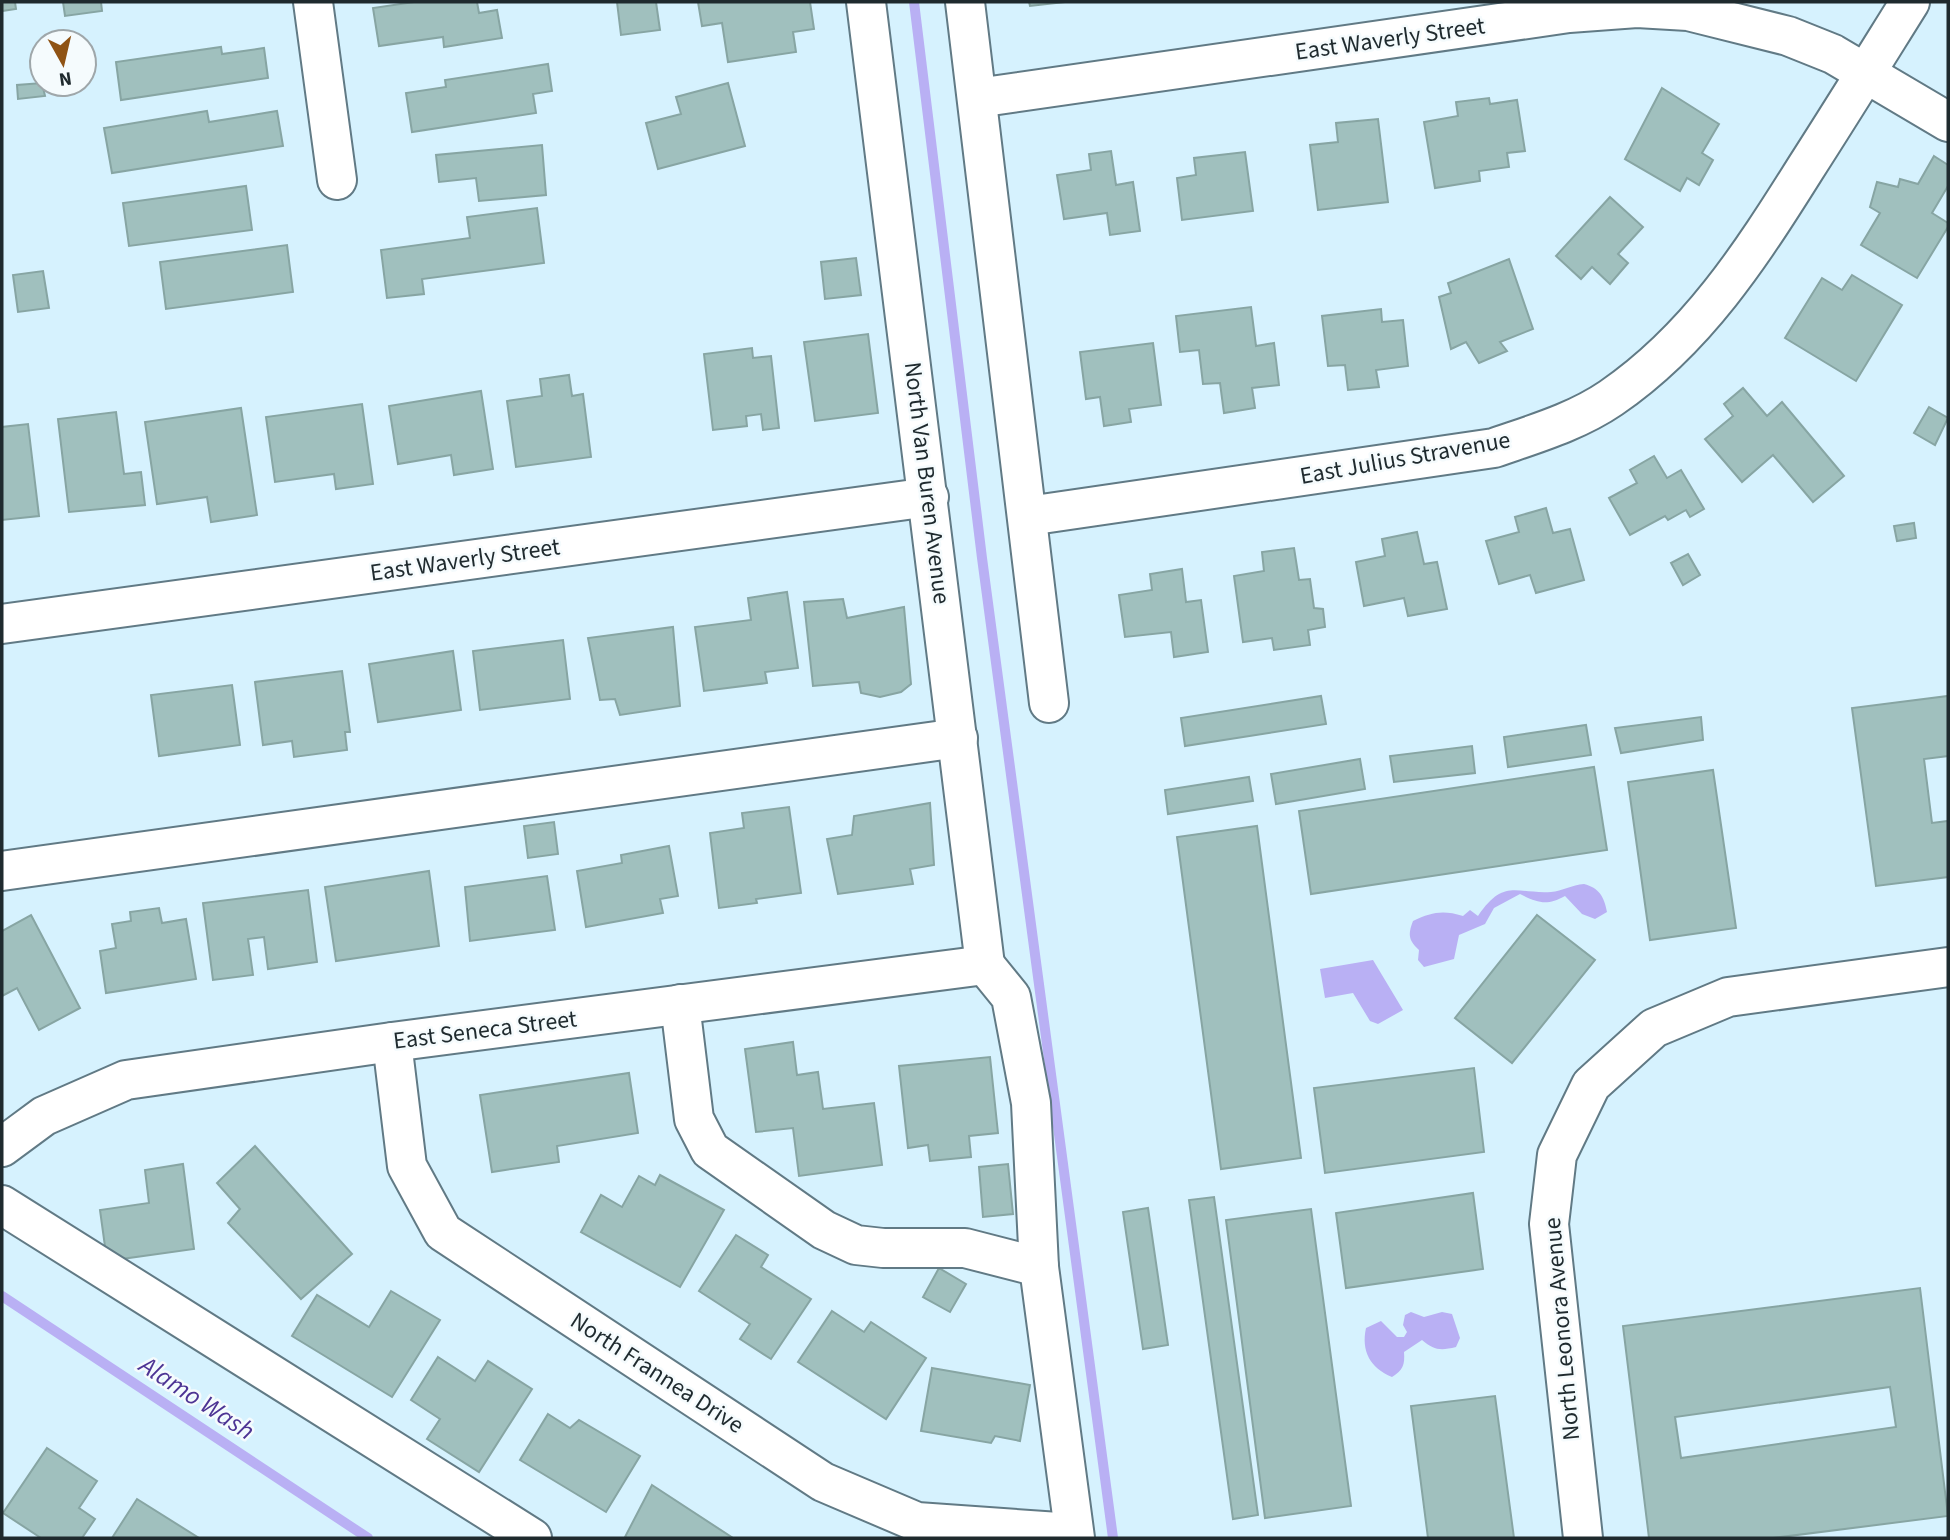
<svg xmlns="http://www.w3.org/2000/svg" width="1950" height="1540" font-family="'Source Sans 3',sans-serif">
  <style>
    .water { fill: #b9b0f4 }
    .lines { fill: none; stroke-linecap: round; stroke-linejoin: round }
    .stream { stroke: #b9b0f4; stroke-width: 10 }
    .building { fill: #a0c0be; stroke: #87a5a3; stroke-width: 2; fill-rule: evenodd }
    .minor-casing { stroke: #617a85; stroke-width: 42 }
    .minor { stroke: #fff; stroke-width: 38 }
    .labels { text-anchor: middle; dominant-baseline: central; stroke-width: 5; stroke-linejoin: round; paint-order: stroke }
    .street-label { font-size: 24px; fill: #1f2a2e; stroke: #f5fbfd }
    .water-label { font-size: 26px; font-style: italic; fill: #4d3494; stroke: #f5fbfd }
  </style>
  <rect width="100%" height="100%" fill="#d6f2fe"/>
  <!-- water -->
  <g class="water">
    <path d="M1584,884C1599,888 1604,896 1607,912L1595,919L1582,914L1565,896C1547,906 1538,903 1520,894L1494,908L1485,924L1459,935L1454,959L1424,967L1418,960L1419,950C1408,940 1408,934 1413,921C1432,912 1443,910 1463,916L1470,910L1478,916C1504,878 1515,894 1551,892C1562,891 1572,885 1584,884Z"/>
    <polygon points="1373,960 1403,1010 1378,1024 1370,1021 1353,993 1325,998 1320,969"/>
    <path d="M1411,1312L1424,1317L1442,1312L1452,1314L1460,1338L1456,1347C1440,1351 1434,1350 1422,1340L1404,1352C1405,1365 1403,1370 1392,1377C1370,1368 1361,1351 1366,1328L1381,1321L1397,1337H1404L1407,1332L1403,1325L1405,1315Z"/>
  </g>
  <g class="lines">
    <!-- stream -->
    <g class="stream">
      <polyline points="914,2 982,558 1113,1538"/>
      <polyline points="2,1296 368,1538"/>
    </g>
  </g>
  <!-- building -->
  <g class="building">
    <polygon points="2,2 15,2 16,9 2,11"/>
    <polygon points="63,2 101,2 102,11 65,16"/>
    <polygon points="414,2 477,2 479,13 497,10 502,38 444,47 443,37 379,46 373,8"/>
    <polygon points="617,2 656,2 660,30 621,35"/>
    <polygon points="698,2 810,2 814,29 793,32 796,52 728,62 722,23 702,26"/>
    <polygon points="1029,2 1065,2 1030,6"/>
    <polygon points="221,47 222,54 264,48 268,78 121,100 116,62"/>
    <polygon points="548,64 552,91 533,94 536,113 412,132 406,93 446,87 445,80"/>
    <polygon points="42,83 45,96 18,99 17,85"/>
    <polygon points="728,83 745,146 658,169 646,123 681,114 676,97"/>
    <polygon points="1662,88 1719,124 1702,153 1713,160 1699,185 1687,178 1680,191 1625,159"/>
    <polygon points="1489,98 1490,104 1517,100 1525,151 1507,153 1509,167 1479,171 1480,181 1435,188 1424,122 1458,116 1456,102"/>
    <polygon points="207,111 209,122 277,111 283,146 112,173 104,128"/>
    <polygon points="1378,119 1388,202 1318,210 1310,145 1338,142 1336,123"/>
    <polygon points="542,145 546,195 479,201 476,178 439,182 436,155"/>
    <polygon points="1111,151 1116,185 1133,182 1140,231 1110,235 1107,213 1064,219 1057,175 1091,170 1089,154"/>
    <polygon points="1245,152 1253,211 1182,220 1177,178 1196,175 1194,158"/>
    <polygon points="1934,156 1948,165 1948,186 1932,213 1948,223 1948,227 1917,278 1861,245 1880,213 1870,207 1877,182 1898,187 1900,179 1918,184"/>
    <polygon points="246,186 252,230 129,246 123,203"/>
    <polygon points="1610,197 1643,227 1618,254 1628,263 1610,284 1592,267 1581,279 1556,256"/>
    <polygon points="537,208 544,263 422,279 424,294 387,298 381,250 470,238 467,217"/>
    <polygon points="287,245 293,292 166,309 160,262"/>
    <polygon points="856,258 861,295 825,299 821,262"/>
    <polygon points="1509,259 1533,329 1500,342 1507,351 1479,363 1466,342 1451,349 1439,297 1451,293 1448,283"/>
    <polygon points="43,271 49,308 18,312 13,275"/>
    <polygon points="1852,275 1902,305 1856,381 1785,338 1822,278 1842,290"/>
    <polygon points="1251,307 1256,346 1274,343 1279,385 1252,388 1255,408 1224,413 1220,383 1203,384 1199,350 1180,352 1176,316"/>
    <polygon points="1381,309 1382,322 1403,320 1408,366 1376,370 1379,387 1348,390 1345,365 1328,366 1322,316"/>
    <polygon points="868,334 878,413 815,421 804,342"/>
    <polygon points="1153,343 1161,405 1129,409 1131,422 1104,426 1100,397 1086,399 1080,352"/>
    <polygon points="752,348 753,358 771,356 779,428 763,430 761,414 746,416 747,426 713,430 704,354"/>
    <polygon points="569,375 572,396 583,394 591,457 516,467 507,401 542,396 540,379"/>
    <polygon points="1743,388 1767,416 1782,402 1844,476 1813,502 1773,455 1742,482 1705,439 1733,416 1724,404"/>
    <polygon points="481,391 493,469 454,475 451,455 398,464 389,406"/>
    <polygon points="362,404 373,484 336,489 334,474 275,482 266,417"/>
    <polygon points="1929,407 1948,418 1935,445 1914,433"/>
    <polygon points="241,408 257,515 211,522 207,497 157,504 145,422"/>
    <polygon points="116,412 124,474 141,472 145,505 69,512 58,419"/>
    <polygon points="28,424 39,516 2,520 2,427"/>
    <polygon points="1654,456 1667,478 1681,470 1704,509 1690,517 1686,510 1668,520 1665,516 1630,535 1609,498 1637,483 1630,470"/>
    <polygon points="1546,508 1553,533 1570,529 1584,580 1536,593 1530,575 1499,584 1486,541 1519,532 1515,517"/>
    <polygon points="1914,523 1916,538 1897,541 1894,526"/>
    <polygon points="1417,532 1424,564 1437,562 1447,609 1408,616 1404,598 1364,606 1356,562 1385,556 1382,539"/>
    <polygon points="1294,548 1299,580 1310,579 1314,608 1323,609 1325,627 1308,630 1310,645 1274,650 1272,638 1243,642 1234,576 1264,571 1262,552"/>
    <polygon points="1688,554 1700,575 1683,585 1671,563"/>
    <polygon points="1182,569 1186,602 1201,600 1208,652 1174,657 1171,632 1125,637 1119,595 1152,590 1150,574"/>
    <polygon points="787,592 798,668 765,672 767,683 704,691 695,627 751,620 748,598"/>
    <polygon points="843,599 847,618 904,607 911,684 901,692 880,697 861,693 859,682 813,686 804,602"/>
    <polygon points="673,627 680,706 620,715 615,699 600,700 588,638"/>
    <polygon points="563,640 570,699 480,710 473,651"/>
    <polygon points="453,651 461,710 378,722 369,664"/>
    <polygon points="342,671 350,732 345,732 347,750 294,757 292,741 263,745 255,682"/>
    <polygon points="232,685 240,745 159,756 151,695"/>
    <polygon points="1321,696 1326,724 1185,746 1181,718"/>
    <polygon points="1948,696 1948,756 1924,759 1932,823 1948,821 1948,877 1876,886 1852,708"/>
    <polygon points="1701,717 1703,740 1621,753 1615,728"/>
    <polygon points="1586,725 1591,755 1508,767 1504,737"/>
    <polygon points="1472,746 1475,773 1394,782 1390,756"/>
    <polygon points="1360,759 1365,789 1276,804 1271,774"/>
    <polygon points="1594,767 1607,850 1311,894 1299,811"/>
    <polygon points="1713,770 1736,928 1650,940 1628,782"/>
    <polygon points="1249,777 1253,801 1168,814 1165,790"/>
    <polygon points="930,803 934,865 910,869 913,884 838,894 827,839 852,835 854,816"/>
    <polygon points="789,807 801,893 756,899 757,903 719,908 710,833 744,828 742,813"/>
    <polygon points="554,822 558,854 528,858 524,826"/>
    <polygon points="1257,826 1301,1158 1221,1169 1177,837"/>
    <polygon points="669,846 678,896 660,899 663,913 586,927 577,871 622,863 621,855"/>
    <polygon points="429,871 439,946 336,961 325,887"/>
    <polygon points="547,876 555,930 470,941 465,887"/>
    <polygon points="308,890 317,962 268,969 264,937 248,939 253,975 213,980 203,903"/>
    <polygon points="159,908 162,923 186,919 196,979 106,993 100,951 116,948 112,924 131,921 130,912"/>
    <polygon points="31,915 80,1008 39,1030 17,988 2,996 2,931"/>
    <polygon points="1537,915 1595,960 1512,1063 1455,1018"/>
    <polygon points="793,1042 797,1075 818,1072 823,1109 874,1103 882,1165 799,1176 793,1128 756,1132 745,1049"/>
    <polygon points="990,1057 998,1133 969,1136 971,1157 930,1161 928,1145 908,1148 899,1066"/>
    <polygon points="1474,1068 1484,1152 1325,1173 1314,1088"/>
    <polygon points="629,1073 638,1133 557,1146 559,1162 492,1172 480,1095"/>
    <polygon points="255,1146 352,1254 301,1299 228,1223 240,1209 217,1183"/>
    <polygon points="183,1164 194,1249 107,1261 100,1210 149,1203 145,1170"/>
    <polygon points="1008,1164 1013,1214 983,1217 979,1167"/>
    <polygon points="660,1175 724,1210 680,1287 581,1232 601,1195 622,1207 639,1176 655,1185"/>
    <polygon points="1473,1193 1483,1269 1346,1288 1336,1213"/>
    <polygon points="1214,1197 1258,1515 1233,1519 1189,1200"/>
    <polygon points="1148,1208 1168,1345 1143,1349 1123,1212"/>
    <polygon points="1311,1209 1351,1506 1265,1518 1226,1220"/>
    <polygon points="736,1235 768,1255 761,1267 811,1299 771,1359 740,1339 750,1324 699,1291"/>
    <polygon points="939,1268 966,1284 950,1312 923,1297"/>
    <path d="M1920,1288L1948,1516L1773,1538H1649L1623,1326ZM1890,1387L1896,1427L1681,1458L1675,1417Z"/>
    <polygon points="391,1291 440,1320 392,1397 292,1336 317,1295 369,1327"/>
    <polygon points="832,1311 864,1332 871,1322 926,1358 886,1419 798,1362"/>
    <polygon points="438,1357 475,1381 488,1361 532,1389 479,1472 427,1439 440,1419 411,1400"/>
    <polygon points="932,1368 1030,1385 1020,1441 995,1436 991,1443 921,1431"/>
    <polygon points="1495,1396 1514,1538 1428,1538 1411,1406"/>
    <polygon points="548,1414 570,1428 579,1420 640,1456 606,1512 520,1460"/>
    <polygon points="47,1448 97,1481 79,1508 95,1519 82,1538 41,1538 3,1513"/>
    <polygon points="652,1485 733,1538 627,1538 625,1537"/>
    <polygon points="137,1499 199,1538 112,1538"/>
  </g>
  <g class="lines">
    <!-- minor casing -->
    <g class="minor-casing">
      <g id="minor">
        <polyline points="313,2 337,180"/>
        <polyline points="866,2 985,965"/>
        <polyline points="965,2 1049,703"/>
        <polyline points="977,98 1569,13 1637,8 1688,11 1788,36 1833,54 1948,122"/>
        <path d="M1028,516L1494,448C1534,434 1576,422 1611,398C1697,339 1751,255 1805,169C1841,113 1875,58 1910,2"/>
        <polyline points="2,624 929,497"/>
        <polyline points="2,871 958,738"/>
        <polyline points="985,965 1011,997 1031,1103 1039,1267 1075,1538"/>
        <polyline points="680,1004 694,1119 710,1150 824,1230 856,1245 883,1248 965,1248 1039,1267"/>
        <polyline points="392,1042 407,1166 443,1232 823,1482 917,1522 1073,1533"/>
        <polyline points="2,1147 44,1116 126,1080 392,1042 985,965"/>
        <polyline points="2,1205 532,1538"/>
        <polyline points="1583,1538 1549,1224 1557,1155 1591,1085 1654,1028 1728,997 1948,967"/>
      </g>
    </g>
    <!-- minor -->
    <use href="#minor" class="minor"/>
  </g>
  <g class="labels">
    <!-- street labels -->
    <g class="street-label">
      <text transform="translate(1390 39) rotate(-8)">East Waverly Street</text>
      <text transform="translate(1405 458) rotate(-10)">East Julius Stravenue</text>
      <text transform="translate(927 483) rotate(83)">North Van Buren Avenue</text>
      <text transform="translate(465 560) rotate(-8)">East Waverly Street</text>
      <text transform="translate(485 1030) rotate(-7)">East Seneca Street</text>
      <text transform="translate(1562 1329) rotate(-95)">North Leonora Avenue</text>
      <text transform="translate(657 1373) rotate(33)">North Frannea Drive</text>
    </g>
    <!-- water labels -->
    <g class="water-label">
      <text transform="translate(197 1398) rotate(33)">Alamo Wash</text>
    </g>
  </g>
  <!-- border -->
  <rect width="1950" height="1540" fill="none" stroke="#1f2a2e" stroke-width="7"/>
  <!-- north arrow -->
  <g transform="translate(63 63) rotate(172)"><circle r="33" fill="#f5fbfd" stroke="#9fa7aa" stroke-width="2"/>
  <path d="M0-5L12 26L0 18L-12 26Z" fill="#8f5314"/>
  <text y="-10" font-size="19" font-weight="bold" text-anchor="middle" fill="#1f2a2e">N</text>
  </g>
</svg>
